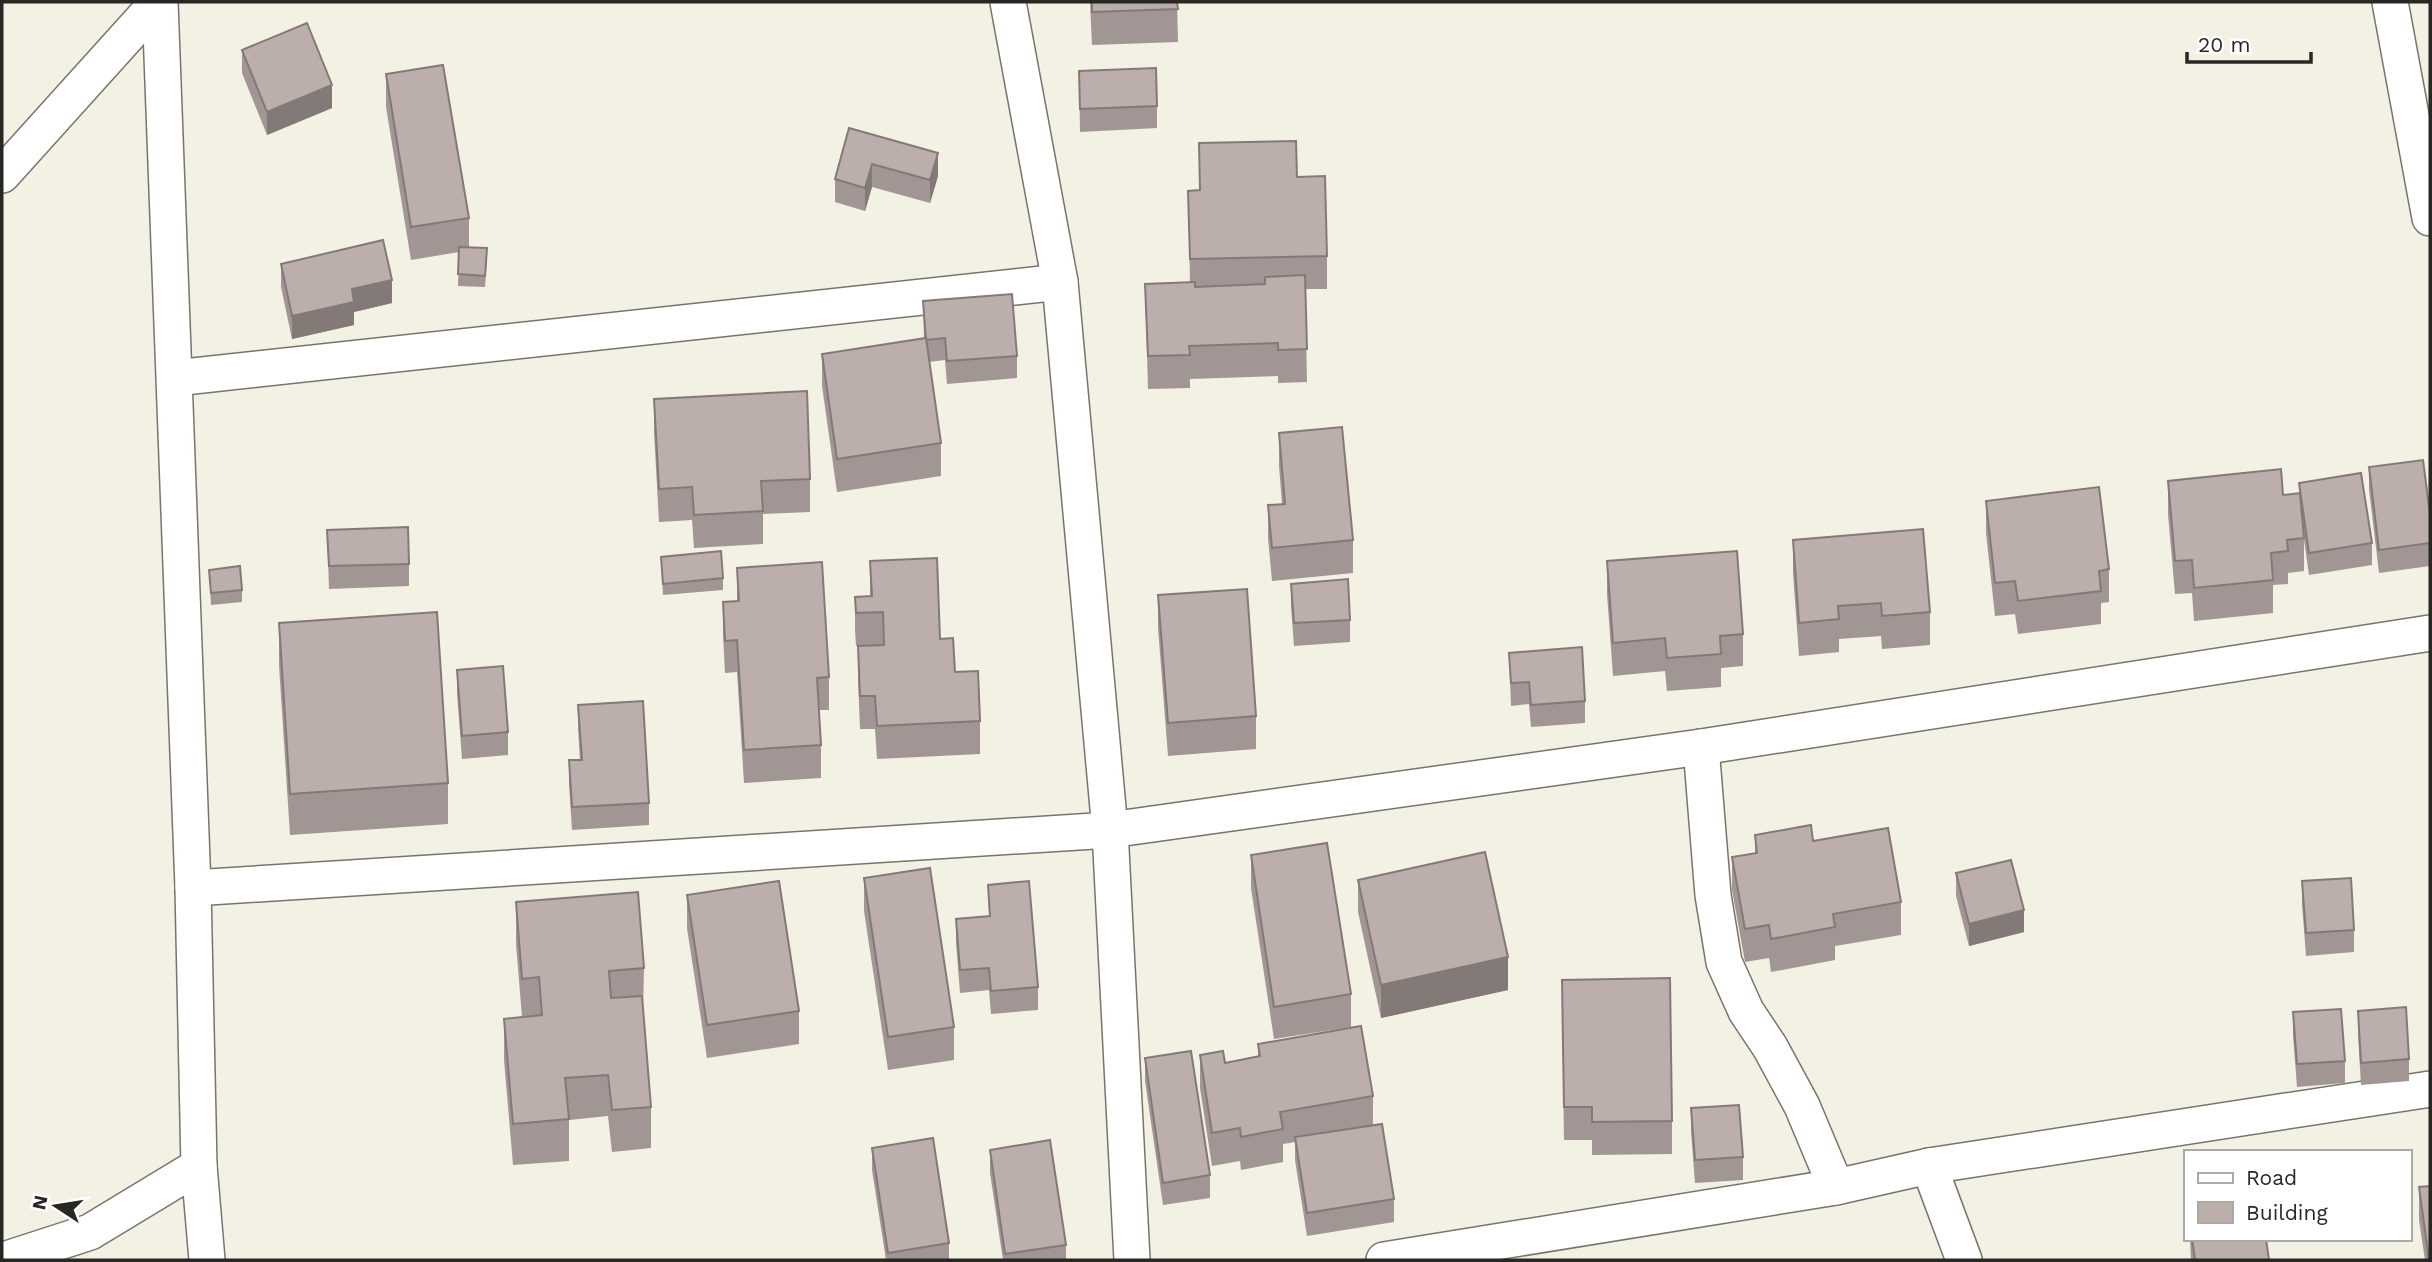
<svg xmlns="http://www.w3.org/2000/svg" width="2432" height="1262" font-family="'Work Sans',sans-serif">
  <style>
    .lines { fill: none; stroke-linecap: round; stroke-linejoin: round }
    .minor-casing { stroke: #77756a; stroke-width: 38 }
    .minor { stroke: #fff; stroke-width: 35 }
    .wall { fill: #a19693 }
    .shaded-wall { fill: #837a78 }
    .building { fill: #bbaeab; stroke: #837a78; stroke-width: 2 }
  </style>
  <rect width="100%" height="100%" fill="#f3f0e4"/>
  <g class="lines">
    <!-- minor casing -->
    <g class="minor-casing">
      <g id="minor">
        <polyline points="160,2 193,888 199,1166 207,1260"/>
        <polyline points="1008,2 1060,282 1110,830 1132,1260"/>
        <polyline points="2390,2 2430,218"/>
        <polyline points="2,175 158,2"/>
        <polyline points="175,378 1060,282"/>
        <polyline points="1701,747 1713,895 1724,962 1746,1011 1770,1047 1802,1106 1836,1187"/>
        <polyline points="193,888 1110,830 1701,747 2430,633"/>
        <polyline points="1929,1166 1964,1260"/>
        <polyline points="10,1258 90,1232 199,1166"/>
        <polyline points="1384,1260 1836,1187 1929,1166 2430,1089"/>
      </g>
    </g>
    <!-- minor -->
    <use href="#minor" class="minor"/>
  </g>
  <!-- wall -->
  <g class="wall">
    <polygon points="1090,2 1177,2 1178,42 1092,45"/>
    <polygon points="242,50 332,108 267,135 242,73"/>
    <polygon points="1079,71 1157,106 1157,128 1080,132"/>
    <polygon points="386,74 469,218 469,247 487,259 485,287 458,286 459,252 411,260 386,107"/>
    <polygon points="849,128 938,176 930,203 872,187 865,211 835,202 835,179"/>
    <polygon points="1297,177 1327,256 1327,289 1305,289 1307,382 1278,383 1278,376 1190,379 1190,388 1148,389 1145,284 1190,282 1188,191 1199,190"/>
    <polygon points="281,264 392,303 354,312 354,325 292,339 281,287"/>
    <polygon points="923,301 1017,356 1017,378 947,384 945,360 929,362 941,443 941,476 837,492 822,386 822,354 924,339"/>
    <polygon points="654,399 810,479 810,512 763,514 763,544 694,548 692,520 659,522 654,432"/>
    <polygon points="1279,433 1353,540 1353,573 1272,581 1268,538 1268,505 1282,504 1279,466"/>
    <polygon points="2369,467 2430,514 2430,566 2379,573 2369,489"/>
    <polygon points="2168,481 2283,495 2299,493 2299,483 2372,543 2372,565 2309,575 2304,540 2304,571 2288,573 2288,584 2273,585 2273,613 2194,621 2192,593 2175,594 2168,514"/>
    <polygon points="1986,501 2109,569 2109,602 2101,603 2101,624 2018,634 2015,614 1995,616 1986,533"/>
    <polygon points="327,530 409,564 409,586 329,589"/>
    <polygon points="1793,540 1930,612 1930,645 1882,649 1881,636 1839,639 1839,652 1799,656 1793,573"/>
    <polygon points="661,557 723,578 723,590 663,595"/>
    <polygon points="870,561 940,639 955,672 980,721 980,754 877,759 875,729 860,729 858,679 858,646 883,645 856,646 855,630 855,597 870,596"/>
    <polygon points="1607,561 1743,634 1743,666 1721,668 1721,687 1667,691 1665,671 1613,676 1607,594"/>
    <polygon points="737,568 829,677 829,710 819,710 821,745 821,778 744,783 737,672 725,673 723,635 723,602 737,601"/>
    <polygon points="209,570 242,590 242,602 211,605"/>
    <polygon points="1291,584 1350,620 1350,642 1294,646 1291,606"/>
    <polygon points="1158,595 1256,716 1256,749 1168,756 1158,628"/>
    <polygon points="279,623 448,783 448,824 290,835 279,665"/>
    <polygon points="1509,653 1585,701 1585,723 1531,727 1529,704 1511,706"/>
    <polygon points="457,670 508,732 508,755 462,759 457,693"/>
    <polygon points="578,705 649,803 649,825 572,830 569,783 569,760 580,760 578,728"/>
    <polygon points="1755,835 1813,841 1901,902 1901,935 1835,946 1835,960 1771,972 1769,958 1745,962 1732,890 1732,857 1755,853"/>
    <polygon points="1251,855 1351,994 1351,1027 1274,1039 1251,888"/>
    <polygon points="1956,873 2024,932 1969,946 1956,896"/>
    <polygon points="864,878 954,1027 954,1060 888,1070 864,911"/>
    <polygon points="1358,880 1508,990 1381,1018 1358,912"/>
    <polygon points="2302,881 2354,930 2354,952 2306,956 2302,904"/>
    <polygon points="988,885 1038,987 1038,1010 991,1014 989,990 960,993 956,942 956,919 989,916"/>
    <polygon points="687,895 799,1011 799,1044 707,1058 687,928"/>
    <polygon points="516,902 644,968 643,1010 651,1107 651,1148 612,1152 608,1116 569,1120 569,1161 513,1165 504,1060 504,1019 522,1017 516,944"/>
    <polygon points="2358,1011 2409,1059 2409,1081 2361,1085 2358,1034"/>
    <polygon points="2293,1012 2345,1061 2345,1083 2297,1087 2293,1035"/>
    <polygon points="1562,1013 1672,1121 1672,1154 1592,1155 1592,1140 1564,1140"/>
    <polygon points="1258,1044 1373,1096 1373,1125 1394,1199 1394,1222 1307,1236 1295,1160 1295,1142 1283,1144 1283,1162 1241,1170 1240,1161 1212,1166 1200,1088 1200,1055 1225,1063 1258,1057"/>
    <polygon points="1145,1058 1210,1175 1210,1198 1163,1205 1145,1081"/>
    <polygon points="1691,1108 1743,1157 1743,1180 1695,1183 1691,1131"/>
    <polygon points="872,1148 949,1243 949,1260 886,1260 872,1170"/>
    <polygon points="990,1150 1066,1245 1066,1260 1003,1260 990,1173"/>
    <polygon points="2419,1187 2430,1260 2425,1260 2419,1220"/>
    <polygon points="2190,1239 2266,1239 2269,1260 2191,1260"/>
  </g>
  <!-- shaded-wall -->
  <g class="shaded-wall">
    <polygon points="332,85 332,108 267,135 267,112"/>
    <polygon points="938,153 938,176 930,203 930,180"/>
    <polygon points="872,164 872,187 865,211 865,188"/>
    <polygon points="392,280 392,303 354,312 354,325 292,339 292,316 352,289"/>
    <polygon points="2024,910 2024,932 1969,946 1969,924"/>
    <polygon points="1508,957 1508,990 1381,1018 1381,985"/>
  </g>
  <!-- building -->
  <g class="building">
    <polygon points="1092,2 1177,2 1178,9 1092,12"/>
    <polygon points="307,23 332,85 267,112 242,50"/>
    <polygon points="443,65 469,218 411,227 386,74"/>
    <polygon points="1156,68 1157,106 1080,109 1079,71"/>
    <polygon points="849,128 938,153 930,180 872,164 865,188 835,179"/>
    <polygon points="1296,141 1297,177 1325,176 1327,256 1190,259 1188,191 1200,190 1199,143"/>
    <polygon points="383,240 392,280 352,289 354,302 292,316 281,264"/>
    <polygon points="459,247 487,248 485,276 458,274"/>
    <polygon points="1305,275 1307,349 1278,350 1278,343 1189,346 1190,355 1148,356 1145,284 1195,282 1195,287 1265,284 1265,277"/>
    <polygon points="1012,294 1017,356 947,361 945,338 926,340 923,301"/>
    <polygon points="926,338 941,443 837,459 822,354"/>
    <polygon points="807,391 810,479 761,481 763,511 694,515 692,487 659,489 654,399"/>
    <polygon points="1342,427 1353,540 1272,548 1268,505 1285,504 1279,433"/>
    <polygon points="2423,460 2430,514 2430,543 2379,550 2369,467"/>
    <polygon points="2281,469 2283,495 2300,493 2304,538 2287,540 2288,551 2271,553 2273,580 2194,588 2192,560 2175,561 2168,481"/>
    <polygon points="2361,473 2372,543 2309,553 2299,483"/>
    <polygon points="2099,487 2109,569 2099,571 2101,591 2018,601 2015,581 1995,583 1986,501"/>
    <polygon points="408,527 409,564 329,566 327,530"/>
    <polygon points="1923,529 1930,612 1882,616 1881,603 1838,606 1839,619 1799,623 1793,540"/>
    <polygon points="721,551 723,578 663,584 661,557"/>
    <polygon points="1737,551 1743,634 1720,636 1721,654 1667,658 1665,638 1613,643 1607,561"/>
    <polygon points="937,558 940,639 953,638 955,672 978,671 980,721 877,726 875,696 860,696 858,646 884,645 883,612 856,613 855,597 872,596 870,561"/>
    <polygon points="822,562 829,677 817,678 821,745 744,750 737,640 725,641 723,602 739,601 737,568"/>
    <polygon points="240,566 242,590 211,593 209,570"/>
    <polygon points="1348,579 1350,620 1294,623 1291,584"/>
    <polygon points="1247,589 1256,716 1168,723 1158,595"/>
    <polygon points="437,612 448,783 290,794 279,623"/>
    <polygon points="1582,647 1585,701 1531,705 1529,682 1511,683 1509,653"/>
    <polygon points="503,666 508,732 462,736 457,670"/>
    <polygon points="643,701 649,803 572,807 569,760 582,760 578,705"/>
    <polygon points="1811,825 1813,841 1888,828 1901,902 1833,914 1835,927 1771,939 1769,925 1745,929 1732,857 1757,853 1755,835"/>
    <polygon points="1327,843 1351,994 1274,1007 1251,855"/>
    <polygon points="1485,852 1508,957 1381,985 1358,880"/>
    <polygon points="2011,860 2024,910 1969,924 1956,873"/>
    <polygon points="930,868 954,1027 888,1037 864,878"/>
    <polygon points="2351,878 2354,930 2306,933 2302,881"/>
    <polygon points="779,881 799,1011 707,1025 687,895"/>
    <polygon points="1029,881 1038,987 991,991 989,968 960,970 956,919 990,916 988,885"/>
    <polygon points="638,892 644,968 609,971 611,998 642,996 651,1107 612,1110 608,1075 565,1078 569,1119 513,1124 504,1019 542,1015 539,977 522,979 516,902"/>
    <polygon points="1670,978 1672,1121 1592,1122 1592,1107 1564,1107 1562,980"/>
    <polygon points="2406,1007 2409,1059 2361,1063 2358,1011"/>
    <polygon points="2341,1009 2345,1061 2297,1064 2293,1012"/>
    <polygon points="1361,1026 1373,1096 1280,1112 1283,1129 1241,1137 1240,1128 1212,1133 1200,1055 1223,1051 1225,1063 1260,1056 1258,1044"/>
    <polygon points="1191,1051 1210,1175 1163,1183 1145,1058"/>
    <polygon points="1739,1105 1743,1157 1695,1160 1691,1108"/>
    <polygon points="1382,1124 1394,1199 1307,1213 1295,1137"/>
    <polygon points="933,1138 949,1243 888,1253 872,1148"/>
    <polygon points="1050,1140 1066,1245 1005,1254 990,1150"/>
    <polygon points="2430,1186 2430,1260 2429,1260 2419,1187"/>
    <polygon points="2192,1239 2266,1239 2269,1260 2195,1260"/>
  </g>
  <!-- border -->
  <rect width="2432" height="1262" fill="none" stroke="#282723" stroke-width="7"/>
  <!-- legend -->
  <rect x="2184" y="1150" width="228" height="91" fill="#ffffff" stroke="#a9a9a7" stroke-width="2"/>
  <rect x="2198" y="1173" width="35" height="10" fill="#ffffff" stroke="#a9a9a7" stroke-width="2"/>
  <text x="2246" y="1185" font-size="21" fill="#282723">Road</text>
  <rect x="2198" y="1202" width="35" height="21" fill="#bbaeab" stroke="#a9a9a7" stroke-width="2"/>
  <text x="2246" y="1220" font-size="21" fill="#282723">Building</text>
  <!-- north arrow -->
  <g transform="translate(56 1206) rotate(282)" stroke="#ffffff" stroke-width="5" paint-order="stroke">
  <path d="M0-5L12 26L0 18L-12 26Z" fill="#282723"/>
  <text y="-10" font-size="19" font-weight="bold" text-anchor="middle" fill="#282723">N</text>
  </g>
  <!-- scale -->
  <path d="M2187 52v10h124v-10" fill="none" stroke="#282723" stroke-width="3.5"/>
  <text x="2198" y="52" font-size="21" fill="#282723" stroke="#ffffff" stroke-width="5" paint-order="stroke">20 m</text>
</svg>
